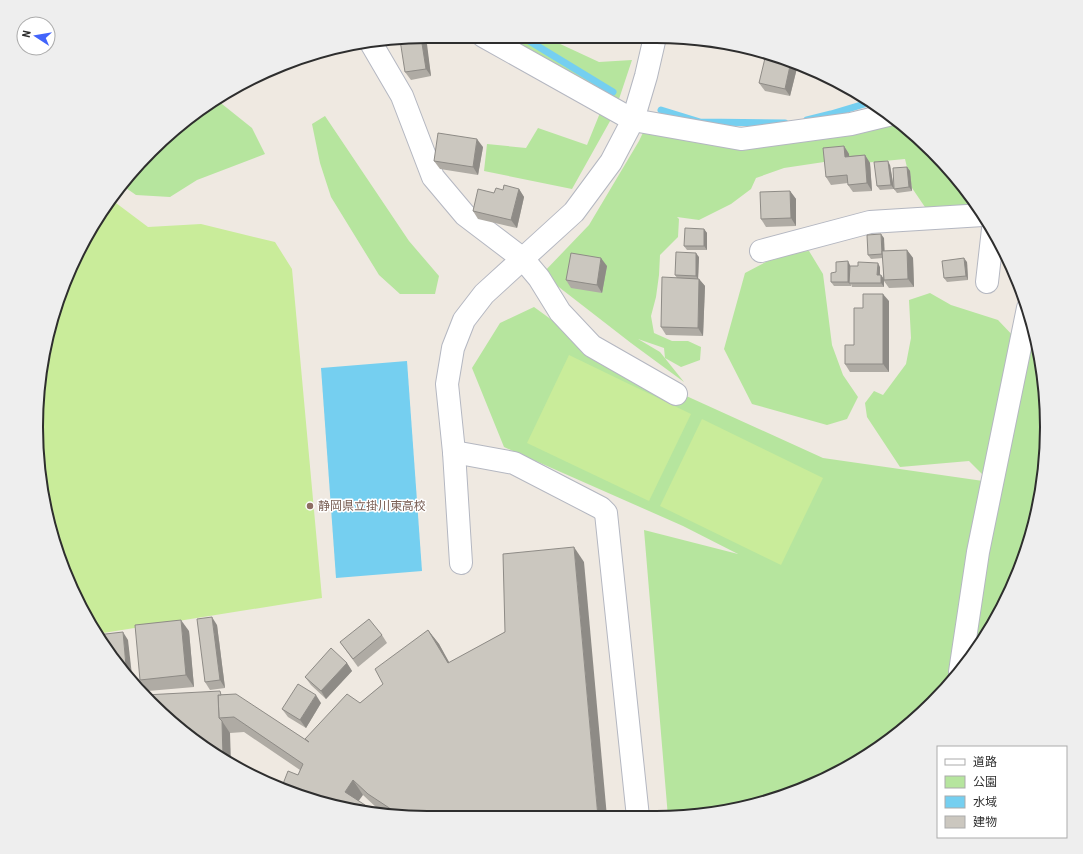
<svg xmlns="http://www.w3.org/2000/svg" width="1083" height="854" font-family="'Roboto Condensed','Noto Sans JP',sans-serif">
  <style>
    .green { fill: #b6e59e }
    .pitch { fill: #c9ec9a }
    .water { fill: #75cff0 }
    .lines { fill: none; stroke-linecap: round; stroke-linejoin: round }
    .stream { stroke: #75cff0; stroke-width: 7 }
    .minor-casing { stroke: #b4b7c1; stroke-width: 24 }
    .minor { stroke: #fff; stroke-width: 22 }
    .wall { fill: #afaba4 }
    .shaded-wall { fill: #8e8b86 }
    .building { fill: #cbc7bf; stroke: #8e8b86 }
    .education-dot { fill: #8d6e63; stroke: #fff; stroke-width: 1.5 }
    .labels { text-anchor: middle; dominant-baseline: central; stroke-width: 3; stroke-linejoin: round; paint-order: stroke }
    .education-label { font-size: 12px; fill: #785e54; stroke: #fff; text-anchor: start }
    .rim { fill: none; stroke: #2e2e2e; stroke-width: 2 }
  </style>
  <rect width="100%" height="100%" fill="#efe9e1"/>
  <!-- green -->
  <g class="green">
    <polygon points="482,36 543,36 599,62 632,60 614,114 572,189 484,171 487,144 526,148 538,128 587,145 602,108"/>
    <polygon points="217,100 252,128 265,154 197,180 170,197 136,195 123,186 150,151"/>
    <polygon points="882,110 914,133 950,169 974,203 973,208 929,213 912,188 905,159 863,163 824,162 784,168 756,178 751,189 731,204 699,220 677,217 679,219 678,237 660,255 659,275 656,297 651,316 654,333 672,341 688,341 701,347 700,360 681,367 665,358 664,348 638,339 660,352 684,382 631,343 542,274 589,225 639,141 650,118 713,142"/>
    <polygon points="325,116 409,241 439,276 435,294 400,294 379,275 331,197 320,163 312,124"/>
    <polygon points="809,251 823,274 832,345 843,375 858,397 847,419 827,425 752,404 724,349 745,273 783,253"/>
    <polygon points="930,293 951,305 998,320 1016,339 1001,395 1035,339 1044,376 1046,452 1034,528 1007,600 966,665 914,721 852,765 781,797 682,817 668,817 644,530 738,554 683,526 504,447 472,368 500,323 534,307 607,360 823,458 990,482 969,461 900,467 867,417 865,403 874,391 883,395 906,364 911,338 909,300"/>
  </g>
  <!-- pitch -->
  <g class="pitch">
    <polygon points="112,200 148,227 201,224 275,242 292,269 322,598 97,634 88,623 49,528 36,427 49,326 88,232"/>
    <polygon points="569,355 691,414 649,501 527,443"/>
    <polygon points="702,419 823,478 781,565 660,506"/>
  </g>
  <!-- water -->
  <polygon class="water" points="407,361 422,571 336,578 321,368"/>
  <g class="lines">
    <!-- stream -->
    <g class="stream">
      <polyline points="521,36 613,92"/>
      <polyline points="661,110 700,122 785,123"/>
      <polyline points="807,120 831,114 871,102"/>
    </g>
    <!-- minor casing -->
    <g class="minor-casing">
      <g id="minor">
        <polyline points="483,36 633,120 741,139 851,124 888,115"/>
        <polyline points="371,43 402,96 433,177 465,215 523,259 539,278 560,312 592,346 676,394"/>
        <polyline points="761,251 870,222 983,215"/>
        <polyline points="987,282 993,229"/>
        <polyline points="454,452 514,463 601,508 606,513 638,817"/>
        <polyline points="461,563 454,452 447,384 453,348 464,320 484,294 574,212 611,162 633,120 646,76 655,37"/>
        <polyline points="960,672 978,552 1028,308"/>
      </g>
    </g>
    <!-- minor -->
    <use href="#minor" class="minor"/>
  </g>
  <!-- wall -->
  <g class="wall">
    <polygon points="425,36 431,76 411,80 405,72"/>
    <polygon points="782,57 798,64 790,96 765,91 759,83"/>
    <polygon points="844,146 849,154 849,156 865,155 870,163 872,191 853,192 848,185 848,183 831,185 826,177"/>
    <polygon points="483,147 478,175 440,169 434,161"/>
    <polygon points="890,165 894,189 880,190 877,186"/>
    <polygon points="907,167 910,171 912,191 897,193 894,189"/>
    <polygon points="519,189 524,197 517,228 478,219 473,211 494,193 503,190"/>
    <polygon points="790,191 796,199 796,226 766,227 761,219"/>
    <polygon points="704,229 707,233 707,250 687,250 684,246"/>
    <polygon points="884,238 884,251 907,250 913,258 914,287 889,288 884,281 884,287 852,287 851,284 851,286 834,286 831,282 836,272 850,266 880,267 880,275 881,275 883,278 883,258 871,259 868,255"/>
    <polygon points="699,257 698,279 699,279 705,286 703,336 666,335 661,327 677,278 675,275"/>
    <polygon points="967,262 968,280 947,282 944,278"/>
    <polygon points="607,266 602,293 571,288 566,280"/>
    <polygon points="889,301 889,372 850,372 845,364 854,345 863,308"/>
    <polygon points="584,562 427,818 386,814 378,809 363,795 298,775 300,770 244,732 230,733 210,752 223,695 307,741 305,739 360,703 383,684 428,630 439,644 449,663 505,632"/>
    <polygon points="217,625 225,688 210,690 205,682"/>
    <polygon points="189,631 194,687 148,691 140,680"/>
    <polygon points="382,635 387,643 358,667 340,642"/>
    <polygon points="347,663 352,671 326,699 311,685 305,677"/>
    <polygon points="321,703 306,728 288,717 282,709"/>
  </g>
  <!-- shaded-wall -->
  <g class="shaded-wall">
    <polygon points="426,36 431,76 426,69 421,37"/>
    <polygon points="791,61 798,64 790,96 785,89"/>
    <polygon points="477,139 483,147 478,175 473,167"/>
    <polygon points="844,146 849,154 850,164 845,157"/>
    <polygon points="865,155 870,163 872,191 867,183"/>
    <polygon points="888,161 890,165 894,189 891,185"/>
    <polygon points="907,167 910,171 912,191 909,187"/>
    <polygon points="519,189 524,197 517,228 511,220"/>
    <polygon points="790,191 796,199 796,226 791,218"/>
    <polygon points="704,229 707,233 707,250 704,246"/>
    <polygon points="881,234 884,238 885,258 882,254"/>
    <polygon points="907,250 913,258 914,287 908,279"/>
    <polygon points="696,253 699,257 698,280 696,276"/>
    <polygon points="601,258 607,266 602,293 597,285"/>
    <polygon points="964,258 967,262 968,280 966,276"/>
    <polygon points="848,261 850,265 851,283 849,283 851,286 848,282"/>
    <polygon points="878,263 880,267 880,279 877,275"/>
    <polygon points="881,275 884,279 884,287 881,283"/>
    <polygon points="699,279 705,286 703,336 698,328"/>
    <polygon points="883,294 889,301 889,372 883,364"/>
    <polygon points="574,547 584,562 607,817 598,817"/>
    <polygon points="212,617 217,625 225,688 220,680"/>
    <polygon points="181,620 189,631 194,687 186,675"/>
    <polygon points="428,630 439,644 458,678 448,663"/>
    <polygon points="123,632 128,640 133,684 127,677"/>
    <polygon points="347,663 352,671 326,699 321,691"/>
    <polygon points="316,695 321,703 306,728 300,720"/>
    <polygon points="222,721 230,733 231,763 223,759"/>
    <polygon points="353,780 363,795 355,806 345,792"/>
    <polygon points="365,805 370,812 361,812"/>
  </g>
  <!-- building -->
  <g class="building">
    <polygon points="421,37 426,69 405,72 400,40"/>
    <polygon points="766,54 782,57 791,61 785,89 759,83"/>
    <polygon points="438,133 477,139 473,167 434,161"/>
    <polygon points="844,146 845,157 865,155 867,183 848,185 847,175 826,177 823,148"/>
    <polygon points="888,161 891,185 877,186 874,162"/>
    <polygon points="907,167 909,187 894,189 893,168"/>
    <polygon points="504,185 519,189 511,220 473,211 478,189 494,193 496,188 503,190"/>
    <polygon points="790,191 791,218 761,219 760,192"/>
    <polygon points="685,228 704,229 704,246 684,246"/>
    <polygon points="881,234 882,254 868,255 867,235"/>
    <polygon points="907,250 908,279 884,280 882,251"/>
    <polygon points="676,252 696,253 696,276 675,275"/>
    <polygon points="571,253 601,258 597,285 566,280"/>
    <polygon points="964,258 966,276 944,278 942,261"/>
    <polygon points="848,261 848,282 831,282 831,273 836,272 836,262"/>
    <polygon points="858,262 878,263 877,275 881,275 881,283 849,283 850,266 858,266"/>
    <polygon points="662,277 699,279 698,328 661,327"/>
    <polygon points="863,294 883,294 883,364 845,364 845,345 854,345 854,308 863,308"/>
    <polygon points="574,547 598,817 427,818 400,815 368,794 353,780 345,792 365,805 361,812 351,811 281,789 288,771 298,775 303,764 234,717 219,718 218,695 236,694 309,742 305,739 347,694 360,703 383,684 375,669 428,630 448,663 505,632 503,554"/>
    <polygon points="212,617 220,680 205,682 197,619"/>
    <polygon points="369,619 382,635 353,659 340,642"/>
    <polygon points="181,620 186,675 140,680 135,625"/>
    <polygon points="123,632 127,677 97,635"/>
    <polygon points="331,648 347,663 321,691 305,677"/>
    <polygon points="298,684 316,695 300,720 282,709"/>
    <polygon points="220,691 221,695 218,695 219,718 222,721 223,759 210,752 145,695"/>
  </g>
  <!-- markers -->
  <circle class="education-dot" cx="310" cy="506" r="4"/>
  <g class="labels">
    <!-- education labels -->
    <g class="education-label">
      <text x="318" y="506">静岡県立掛川東高校</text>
    </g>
  </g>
  <!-- crop -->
  <path d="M0 0H1083V854H0ZM427 43H656A384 384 0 0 1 1040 427V427A384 384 0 0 1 656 811H427A384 384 0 0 1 43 427V427A384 384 0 0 1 427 43Z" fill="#eee" fill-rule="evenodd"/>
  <path class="rim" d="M427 43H656A384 384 0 0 1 1040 427V427A384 384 0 0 1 656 811H427A384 384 0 0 1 43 427V427A384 384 0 0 1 427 43Z"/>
  <!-- legend -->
  <rect x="937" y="746" width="130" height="92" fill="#ffffff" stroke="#ababab"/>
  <rect x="945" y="759" width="20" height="6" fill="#ffffff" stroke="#ababab"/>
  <text x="973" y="766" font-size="12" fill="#2e2e2e">道路</text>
  <rect x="945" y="776" width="20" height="12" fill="#b6e59e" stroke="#ababab"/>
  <text x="973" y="786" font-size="12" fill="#2e2e2e">公園</text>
  <rect x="945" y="796" width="20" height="12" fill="#75cff0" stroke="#ababab"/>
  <text x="973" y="806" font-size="12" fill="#2e2e2e">水域</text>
  <rect x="945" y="816" width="20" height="12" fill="#cbc7bf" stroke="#ababab"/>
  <text x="973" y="826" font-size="12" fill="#2e2e2e">建物</text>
  <!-- north arrow -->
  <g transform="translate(36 36) rotate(282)"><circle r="19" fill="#ffffff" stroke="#ababab"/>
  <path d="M0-3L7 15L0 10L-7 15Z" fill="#4264fb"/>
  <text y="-6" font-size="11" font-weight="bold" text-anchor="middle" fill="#2e2e2e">N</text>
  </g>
</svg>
